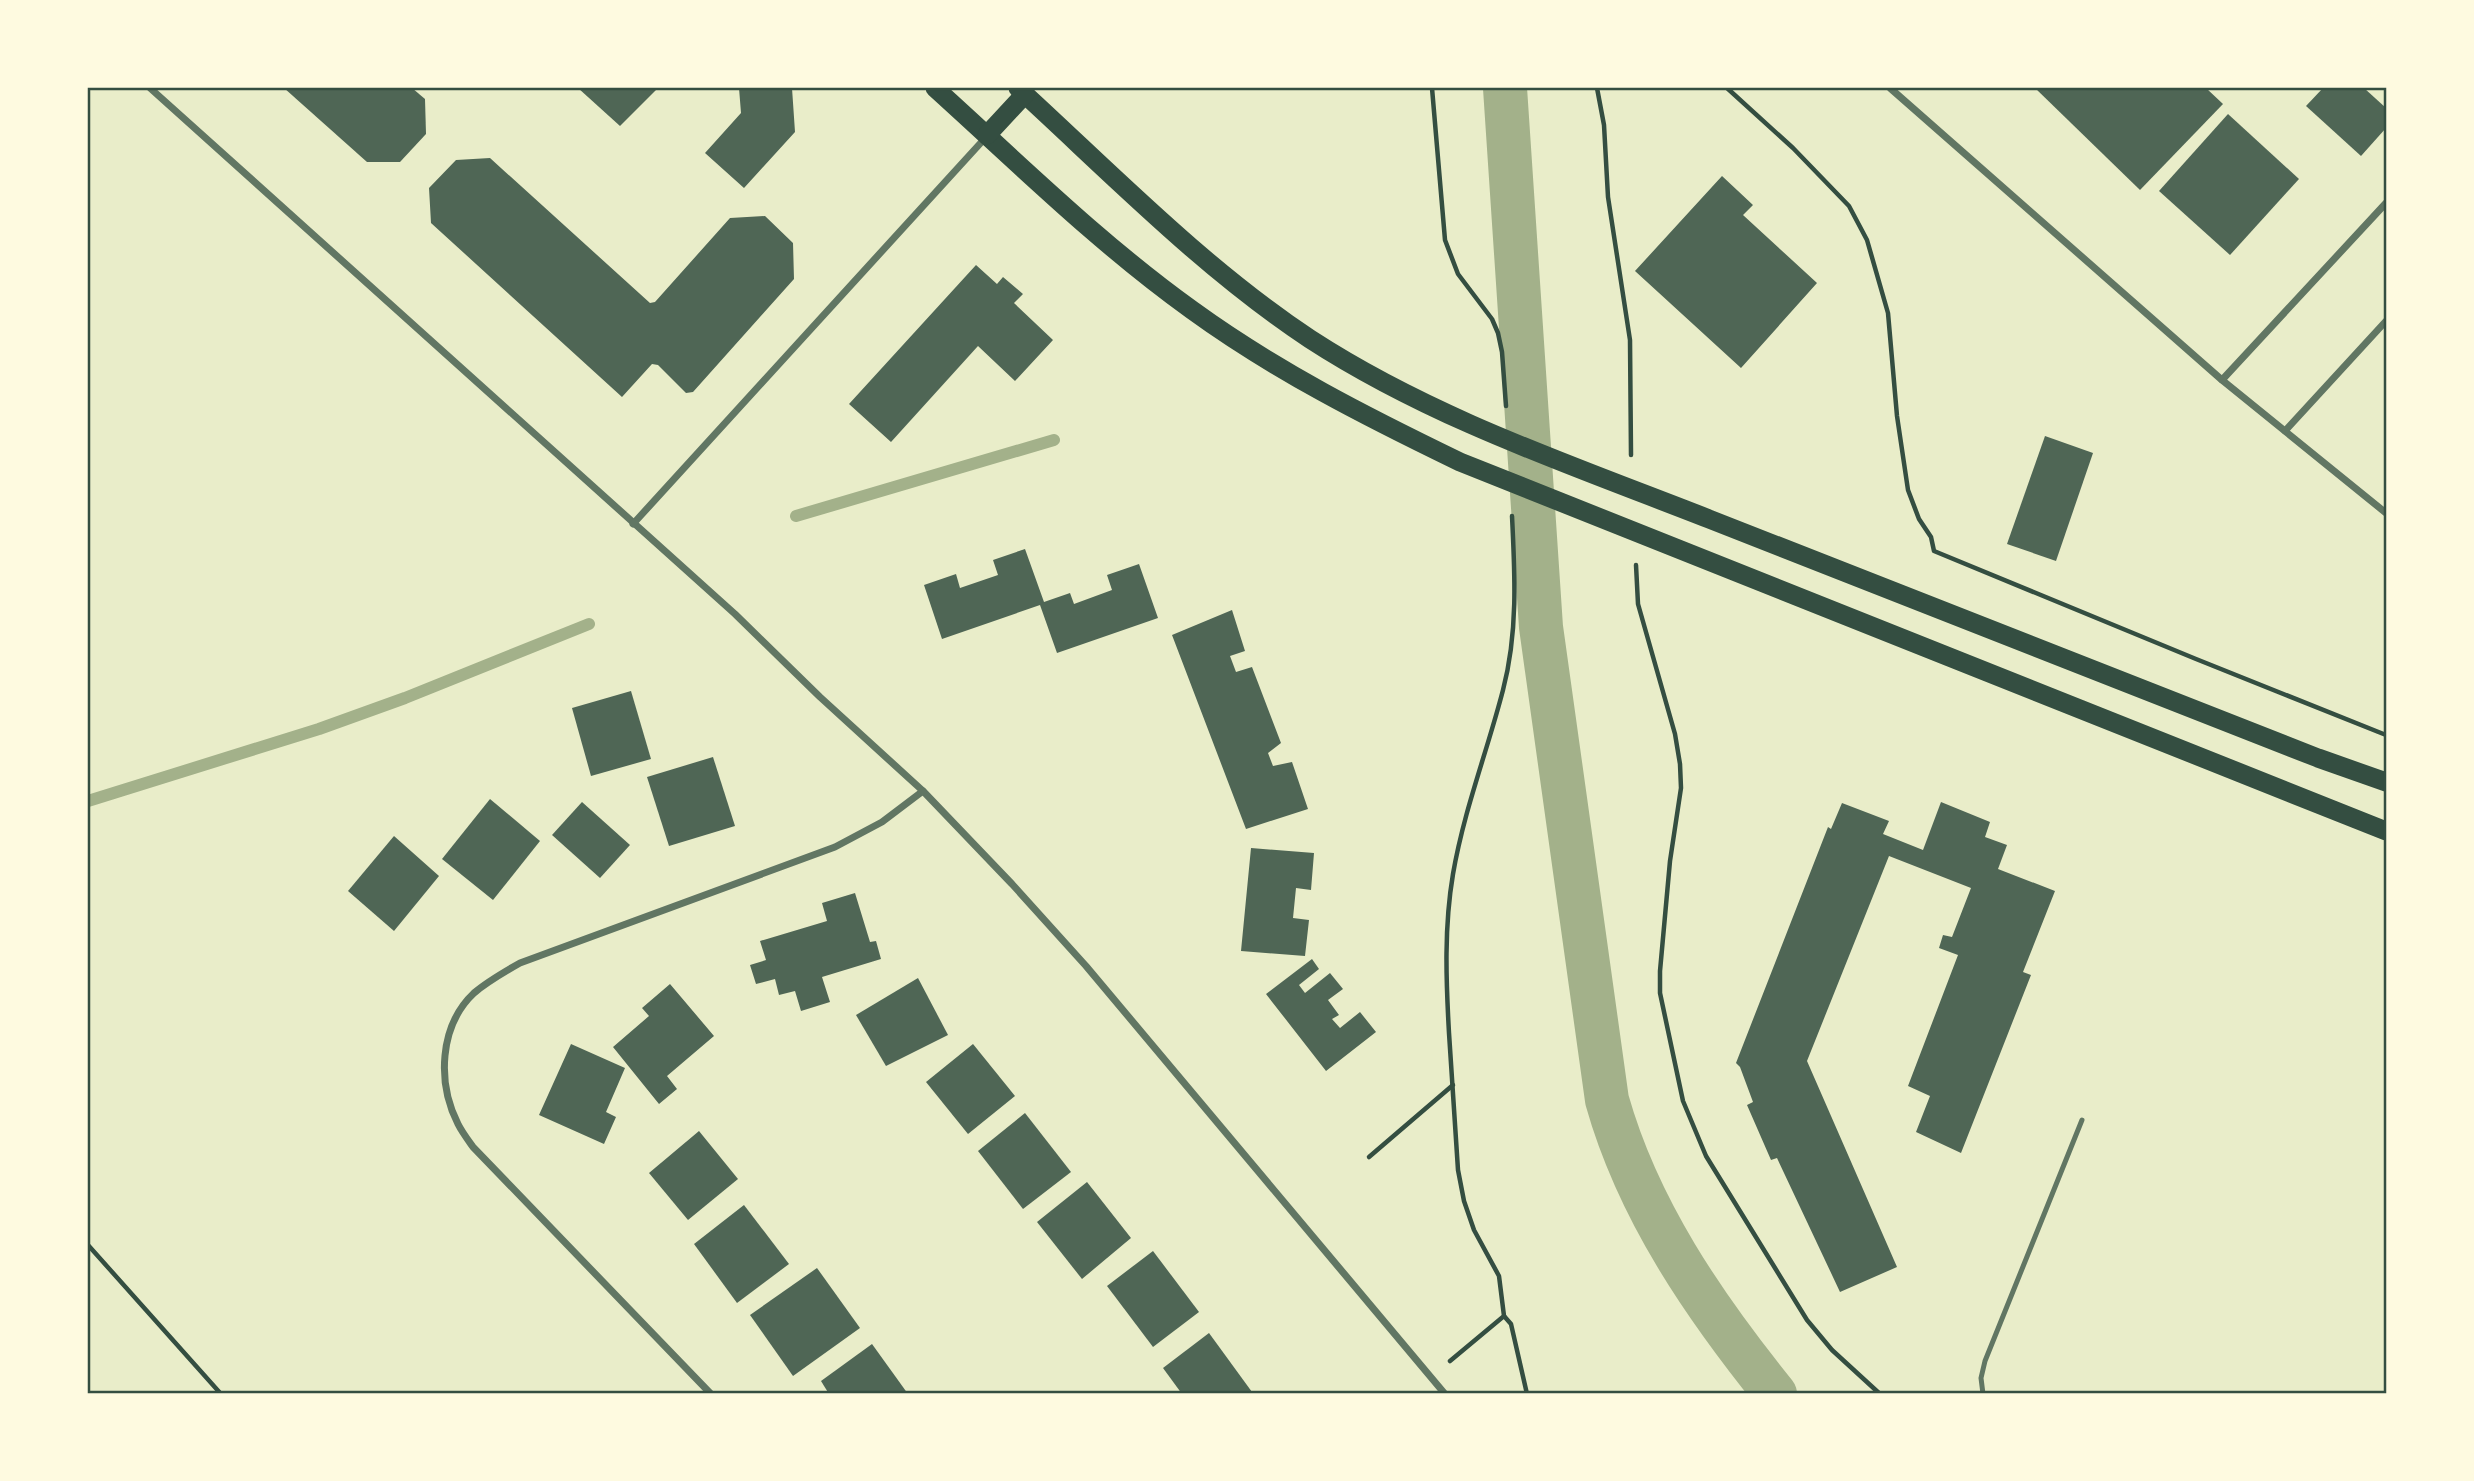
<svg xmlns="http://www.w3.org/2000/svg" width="2474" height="1481" font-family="'Alegreya Sans',sans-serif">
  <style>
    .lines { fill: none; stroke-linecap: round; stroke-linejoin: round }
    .stream { stroke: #a3b18a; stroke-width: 12 }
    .canal { stroke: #a3b18a; stroke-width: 44 }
    .building { fill: #4f6655 }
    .path { stroke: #344e41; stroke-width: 4.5 }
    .service { stroke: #617663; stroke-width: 5 }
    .minor { stroke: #617663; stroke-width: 7 }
    .trunk { stroke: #344e41; stroke-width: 19 }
    .neatline { fill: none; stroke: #344e41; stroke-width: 2.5 }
  </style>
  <rect width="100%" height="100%" fill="#e9edc9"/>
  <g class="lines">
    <!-- stream -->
    <g class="stream">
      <polyline points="796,516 1054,440"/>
      <polyline points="88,801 319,729 405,698 589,624"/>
    </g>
    <!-- canal -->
    <path class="canal" d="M1505,88L1541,627L1607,1100C1638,1210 1704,1306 1775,1394"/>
  </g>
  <!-- building -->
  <g class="building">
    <polygon points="284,88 412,88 425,99 426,134 400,162 367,162"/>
    <polygon points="578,88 658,88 620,126"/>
    <polygon points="739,88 792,88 795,132 744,188 705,153 741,113"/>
    <polygon points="2035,88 2206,88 2223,104 2140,190"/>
    <polygon points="2323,88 2364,88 2386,108 2386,128 2361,156 2306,106"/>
    <polygon points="2228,114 2299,179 2230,255 2159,191"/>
    <polygon points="490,158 650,303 655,302 730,218 765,216 793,243 794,279 693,392 686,393 658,365 652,364 622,397 431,223 429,188 456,160"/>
    <polygon points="1722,176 1753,205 1743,215 1817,283 1741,368 1635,271"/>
    <polygon points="976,265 997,284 1003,277 1023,294 1014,303 1053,340 1015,381 978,346 891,442 849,404"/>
    <polygon points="2045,436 2093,453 2056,561 2007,544"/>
    <polygon points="1025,549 1044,602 1070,593 1074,604 1112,590 1107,575 1139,564 1158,618 1057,653 1040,605 942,639 924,585 956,574 960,588 998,575 993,560"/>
    <polygon points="1232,610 1245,651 1230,656 1236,672 1252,667 1281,743 1268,753 1273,766 1292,762 1308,809 1246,829 1172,635"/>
    <polygon points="631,691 651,759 591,776 572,708"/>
    <polygon points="713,757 735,826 669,846 647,777"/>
    <polygon points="490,799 540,841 493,900 442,859"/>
    <polygon points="582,802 630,845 600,878 552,835"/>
    <polygon points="1941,802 1990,822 1985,837 2007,845 1998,869 2055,891 2023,972 2031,975 1961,1153 1916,1132 1930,1096 1908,1086 1958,955 1939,948 1943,935 1952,937 1971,888 1889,856 1807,1061 1897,1267 1840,1292 1777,1158 1771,1160 1747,1105 1753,1102 1740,1067 1736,1063 1828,827 1831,829 1842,803 1889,821 1883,834 1923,850"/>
    <polygon points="394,836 439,876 394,931 348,891"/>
    <polygon points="1251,848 1314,853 1311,890 1296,888 1293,918 1309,920 1305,956 1241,951"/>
    <polygon points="855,893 870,942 876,941 881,959 822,977 830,1002 801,1011 795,991 779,995 775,979 756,984 750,965 766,960 760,941 827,921 822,903"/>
    <polygon points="1312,959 1319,969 1299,985 1305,993 1330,973 1343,989 1328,1000 1339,1015 1332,1019 1340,1028 1360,1012 1376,1032 1326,1071 1266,994"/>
    <polygon points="918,978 948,1035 886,1066 856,1015"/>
    <polygon points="670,984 714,1036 667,1076 677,1089 659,1104 613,1047 649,1016 642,1008"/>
    <polygon points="571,1044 625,1068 606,1112 616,1117 604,1144 539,1115"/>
    <polygon points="973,1044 1015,1096 968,1134 926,1082"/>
    <polygon points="1025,1113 1071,1172 1023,1209 978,1151"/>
    <polygon points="699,1131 738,1179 688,1220 649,1173"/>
    <polygon points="1087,1182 1131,1238 1082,1279 1037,1222"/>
    <polygon points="744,1205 789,1264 737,1303 694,1244"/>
    <polygon points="1153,1251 1199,1312 1153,1347 1107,1286"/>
    <polygon points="817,1268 860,1328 793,1376 750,1315"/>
    <polygon points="1209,1333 1252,1392 1251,1394 1182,1394 1163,1368"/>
    <polygon points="872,1344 908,1394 829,1394 821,1381"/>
  </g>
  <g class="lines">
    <!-- path -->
    <g class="path">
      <polyline points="1432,88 1445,240 1458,274 1492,319 1498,333 1502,352 1506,406"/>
      <polyline points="1597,88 1604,125 1608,197 1630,340 1631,455"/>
      <polyline points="1727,88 1793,148 1849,206 1867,240 1888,313 1897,416 1908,490 1919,519 1931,537 1934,551 2196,659 2386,735"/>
      <polyline points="1636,565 1638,604 1675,734 1680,764 1681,788 1670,861 1660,971 1660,993 1683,1101 1706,1156 1807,1320 1832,1350 1880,1394"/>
      <polyline points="1369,1157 1453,1085"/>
      <polyline points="88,1245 221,1394"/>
      <polyline points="1504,1316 1511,1324 1527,1394"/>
      <path d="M1450,1361L1504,1316L1499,1276L1474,1230L1464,1201L1458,1170C1455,1124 1452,1079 1449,1033C1446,980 1444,927 1453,874C1464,810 1487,752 1503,690C1518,633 1515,575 1512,516"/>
    </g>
    <!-- service -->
    <polyline class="service" points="1983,1394 1981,1378 1985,1361 2082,1120"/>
    <!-- minor -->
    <g class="minor">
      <polyline points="150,88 735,614 820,697 923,791 1012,884 1086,966 1445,1394"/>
      <polyline points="1890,88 2222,380 2386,513"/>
      <polyline points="2222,380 2386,203"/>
      <polyline points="2285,431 2386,321"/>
      <polyline points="633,524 987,136"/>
      <path d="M711,1394L473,1147C468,1140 462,1132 458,1124C437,1083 439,1026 474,993C488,981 504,972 520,963L835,847L882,822L923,791"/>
    </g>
    <!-- trunk -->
    <g class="trunk">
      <path d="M935,88C1019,164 1100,244 1192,310C1276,371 1367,417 1460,462L2386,831"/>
      <path d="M1018,88C1112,174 1203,268 1310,339C1433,419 1574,466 1709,519C1912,600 2115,679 2318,758L2386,782"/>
      <polyline points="987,135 1025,94"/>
    </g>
  </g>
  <!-- border -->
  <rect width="2474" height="1481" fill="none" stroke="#fefae0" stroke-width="178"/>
  <rect x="89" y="89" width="2296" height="1303" class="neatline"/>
</svg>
